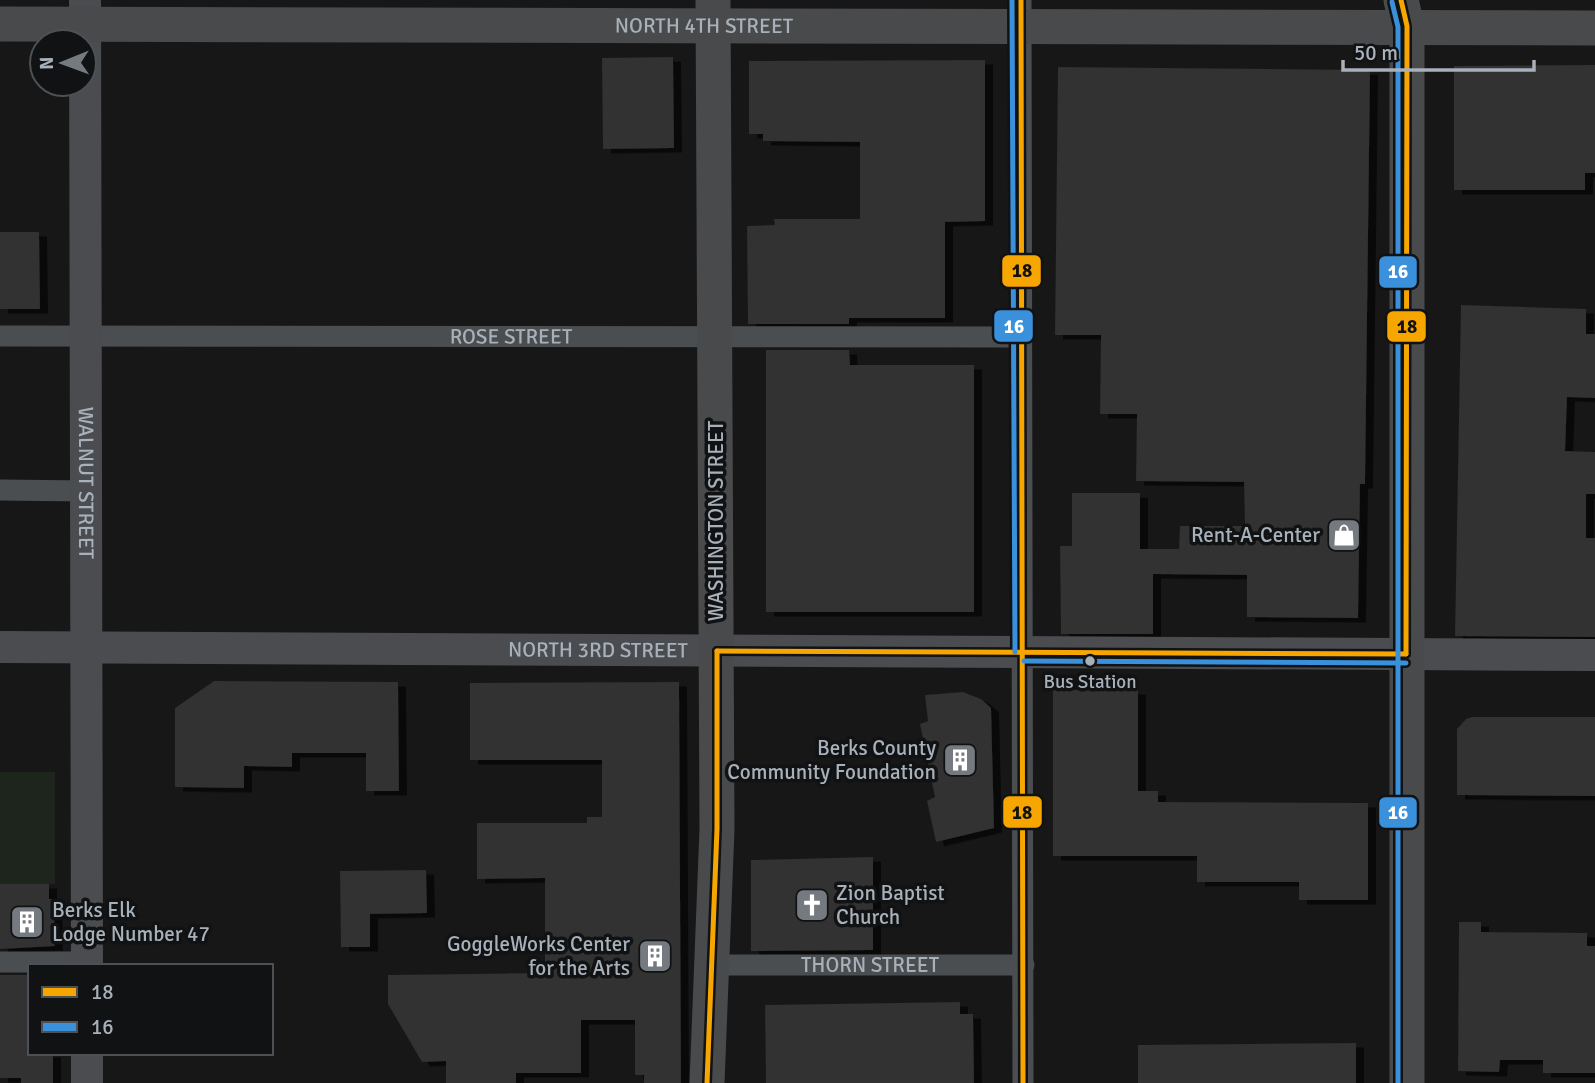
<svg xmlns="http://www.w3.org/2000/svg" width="1595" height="1083" font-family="Signika,sans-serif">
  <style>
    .green { fill: #1d251d }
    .building { fill: #303032; filter: url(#shadow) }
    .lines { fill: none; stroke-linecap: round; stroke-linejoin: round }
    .street { stroke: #4b4e51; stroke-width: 21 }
    .secondary { stroke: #4a4c4f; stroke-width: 32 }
    .primary { stroke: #494a4c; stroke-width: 35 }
    .bus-1-casing { stroke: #111214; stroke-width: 10 }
    .bus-2-casing { stroke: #111214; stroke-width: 10 }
    .bus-1 { stroke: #f7a600; stroke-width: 5 }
    .bus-2 { stroke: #3a90db; stroke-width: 5 }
    .bus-dot { fill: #a8b0b9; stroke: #111214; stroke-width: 2.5 }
    .labels { text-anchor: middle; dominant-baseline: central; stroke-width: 7; stroke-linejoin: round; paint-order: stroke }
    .bus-label { font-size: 19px; fill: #a8b0b9; stroke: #111214 }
    .street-label { font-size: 21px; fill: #a8b0b9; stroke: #111214 }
    .poi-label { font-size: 21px; fill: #a8b0b9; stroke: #111214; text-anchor: end }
    .line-badge { stroke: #111214; stroke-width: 2.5 }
    .badge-label { font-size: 19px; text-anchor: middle; font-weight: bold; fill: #fff }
    .pale-badge-label { font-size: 19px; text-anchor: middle; font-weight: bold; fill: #111 }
  </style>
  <defs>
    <filter id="shadow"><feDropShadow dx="8" dy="4.5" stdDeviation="0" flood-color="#0009"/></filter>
  </defs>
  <rect width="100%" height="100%" fill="#171718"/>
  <!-- green -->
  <rect class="green" x="0" y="772" width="55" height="112"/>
  <!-- building -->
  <g class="building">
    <polygon points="673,57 674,148 603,149 602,58"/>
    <polygon points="985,60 985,221 945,222 945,318 849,318 849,324 748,324 747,226 775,225 774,219 860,219 860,142 763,141 763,134 749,134 749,61"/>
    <polygon points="1595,65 1595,173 1585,173 1585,190 1454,190 1454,66"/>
    <polygon points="1058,67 1370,70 1365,484 1360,484 1358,618 1247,617 1247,575 1153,574 1153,634 1061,634 1060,546 1072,546 1072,493 1140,493 1140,549 1179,549 1180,526 1245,526 1244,482 1136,481 1137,414 1100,414 1101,335 1055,335"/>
    <polygon points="0,232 39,232 40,309 0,309"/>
    <polygon points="1461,305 1586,309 1586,334 1595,334 1595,398 1567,397 1565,451 1595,452 1595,494 1586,494 1586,538 1595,538 1595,637 1455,636"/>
    <polygon points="766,350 849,350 850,365 974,365 974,612 766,612"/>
    <polygon points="214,681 398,682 399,791 366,791 366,753 292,753 292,767 244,766 244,788 175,787 175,708"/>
    <polygon points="679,682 681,1083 644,1083 644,1075 635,1075 635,1020 581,1020 581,1073 516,1073 516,1083 446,1083 446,1061 422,1062 388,1004 388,975 545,973 545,878 477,879 477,823 587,823 587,817 602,817 602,760 470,760 470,683"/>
    <polygon points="1053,690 1138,690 1138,791 1158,791 1158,802 1368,803 1368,900 1299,900 1299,882 1197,882 1197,856 1053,856"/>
    <polygon points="963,692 981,699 991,708 994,828 936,842 927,801 935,797 920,724 928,721 925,695"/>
    <polygon points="1472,717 1595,717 1595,796 1457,795 1457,729 1466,719"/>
    <polygon points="873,857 873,950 751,951 751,860"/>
    <polygon points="426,870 427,913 370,914 370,947 341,947 340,871"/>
    <polygon points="0,884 49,884 49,899 54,899 55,946 0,949"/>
    <polygon points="1459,922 1481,922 1481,932 1587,933 1587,946 1595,946 1595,1073 1543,1073 1543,1060 1500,1060 1499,1072 1458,1071"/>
    <polygon points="0,975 30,975 30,1053 53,1053 53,1083 21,1083 21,1078 0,1078"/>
    <polygon points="960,1002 960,1014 973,1014 974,1083 766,1083 765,1005"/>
    <polygon points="1356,1043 1356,1083 1138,1083 1138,1045"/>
  </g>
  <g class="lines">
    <!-- street -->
    <g class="street">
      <polyline points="1021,0 1023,1083"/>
      <path id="s1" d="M0,336L1023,337"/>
      <polyline points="0,490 87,491"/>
      <polyline points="0,962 87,962"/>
      <path id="s2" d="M714,965H1024"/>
    </g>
    <!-- secondary -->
    <g class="secondary">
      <path id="s3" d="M85,0L87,966"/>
      <path id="s4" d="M0,647L1595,655"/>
      <polyline points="87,1083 87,1053"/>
    </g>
    <!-- primary -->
    <g class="primary">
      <polyline points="1401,0 1407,26 1407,1083"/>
      <path id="s5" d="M0,24L1595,28"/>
      <polyline points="707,1083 717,829 713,0"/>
    </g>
    <!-- bus-1 casing -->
    <g class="bus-1-casing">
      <g id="bus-1">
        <polyline points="1021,0 1023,1083"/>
        <polyline points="1401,0 1407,26 1406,654"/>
        <polyline points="717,651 1406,654"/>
        <polyline points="707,1083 717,829 717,651"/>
      </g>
    </g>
    <!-- bus-2 casing -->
    <g class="bus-2-casing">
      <g id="bus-2">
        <polyline points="1012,0 1015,652"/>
        <polyline points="1392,2 1398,27 1398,1083"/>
        <polyline points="1024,661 1406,663"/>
      </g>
    </g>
    <!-- bus-1 -->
    <use href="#bus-1" class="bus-1"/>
    <!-- bus-2 -->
    <use href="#bus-2" class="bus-2"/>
  </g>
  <!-- icons -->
  <defs>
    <g id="shop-square" transform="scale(1.75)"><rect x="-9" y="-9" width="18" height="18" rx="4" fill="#757a81" stroke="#111214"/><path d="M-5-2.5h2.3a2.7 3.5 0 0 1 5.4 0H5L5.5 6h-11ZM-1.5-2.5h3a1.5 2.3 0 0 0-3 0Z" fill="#fff"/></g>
    <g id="building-square" transform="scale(1.75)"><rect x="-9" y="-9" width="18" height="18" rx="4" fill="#757a81" stroke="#111214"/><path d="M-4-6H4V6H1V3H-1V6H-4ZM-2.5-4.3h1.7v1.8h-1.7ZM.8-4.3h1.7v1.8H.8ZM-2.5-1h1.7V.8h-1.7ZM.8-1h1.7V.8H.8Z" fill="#fff"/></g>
    <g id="church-square" transform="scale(1.75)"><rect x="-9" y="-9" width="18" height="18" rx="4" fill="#757a81" stroke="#111214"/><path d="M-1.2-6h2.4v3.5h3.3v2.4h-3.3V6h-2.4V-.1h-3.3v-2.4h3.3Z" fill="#fff"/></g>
  </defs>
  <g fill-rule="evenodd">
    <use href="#shop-square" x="1344" y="535"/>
    <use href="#building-square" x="960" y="760"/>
    <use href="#church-square" x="812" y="905"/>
    <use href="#building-square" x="27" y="922"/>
    <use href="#building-square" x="655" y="956"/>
  </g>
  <!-- markers -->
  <circle class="bus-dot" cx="1090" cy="661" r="6"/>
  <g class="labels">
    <!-- bus labels -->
    <g class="bus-label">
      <text x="1090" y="682">Bus Station</text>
    </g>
    <!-- street labels -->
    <g class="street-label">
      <text stroke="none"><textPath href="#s5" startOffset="704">NORTH 4TH STREET</textPath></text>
      <text stroke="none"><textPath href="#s1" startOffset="511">ROSE STREET</textPath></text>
      <text stroke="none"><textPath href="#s3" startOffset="483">WALNUT STREET</textPath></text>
      <text transform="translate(716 521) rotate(-90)">WASHINGTON STREET</text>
      <text stroke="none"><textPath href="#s4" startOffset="598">NORTH 3RD STREET</textPath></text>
      <text stroke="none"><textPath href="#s2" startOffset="156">THORN STREET</textPath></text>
    </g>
    <!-- poi labels -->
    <g class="poi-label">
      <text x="1320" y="535">Rent-A-Center</text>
      <text x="936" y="748">Berks County<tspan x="936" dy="24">Community Foundation</tspan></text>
      <text x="836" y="893" text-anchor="start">Zion Baptist<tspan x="836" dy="24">Church</tspan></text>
      <text x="52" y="910" text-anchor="start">Berks Elk<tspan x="52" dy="24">Lodge Number 47</tspan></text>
      <text x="630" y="944">GoggleWorks Center<tspan x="630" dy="24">for the Arts</tspan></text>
    </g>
  </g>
  <g class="line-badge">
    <rect x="1001" y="254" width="41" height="34" rx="7" fill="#f7a600"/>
    <rect x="1378" y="255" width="40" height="34" rx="7" fill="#3a90db"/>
    <rect x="993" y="309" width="41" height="34" rx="7" fill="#3a90db"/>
    <rect x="1386" y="310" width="41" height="33" rx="7" fill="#f7a600"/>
    <rect x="1002" y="795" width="41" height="34" rx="7" fill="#f7a600"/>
    <rect x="1378" y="796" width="40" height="33" rx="7" fill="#3a90db"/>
  </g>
  <g class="badge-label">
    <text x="1398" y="278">16</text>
    <text x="1014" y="333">16</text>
    <text x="1398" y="819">16</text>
  </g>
  <g class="pale-badge-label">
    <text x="1022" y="277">18</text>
    <text x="1407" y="333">18</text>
    <text x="1022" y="819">18</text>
  </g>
  <!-- legend -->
  <rect x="28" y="964" width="245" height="91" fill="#111214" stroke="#4d5156" stroke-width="2"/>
  <rect x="42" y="987" width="35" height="10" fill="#f7a600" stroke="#4d5156" stroke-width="2"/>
  <text x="91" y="999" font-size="21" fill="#a8b0b9">18</text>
  <rect x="42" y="1022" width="35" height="10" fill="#3a90db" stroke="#4d5156" stroke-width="2"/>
  <text x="91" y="1034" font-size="21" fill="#a8b0b9">16</text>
  <!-- north arrow -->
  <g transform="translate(63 63) rotate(269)"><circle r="33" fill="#111214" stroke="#4d5156" stroke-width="2"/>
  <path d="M0-5L12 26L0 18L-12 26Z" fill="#757a81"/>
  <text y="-10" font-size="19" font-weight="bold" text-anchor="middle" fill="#a8b0b9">N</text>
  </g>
  <!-- scale -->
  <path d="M1343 60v10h191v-10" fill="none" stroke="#a8b0b9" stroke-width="3.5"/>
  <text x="1354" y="60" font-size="21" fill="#a8b0b9" stroke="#111214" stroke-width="5" paint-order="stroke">50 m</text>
</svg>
